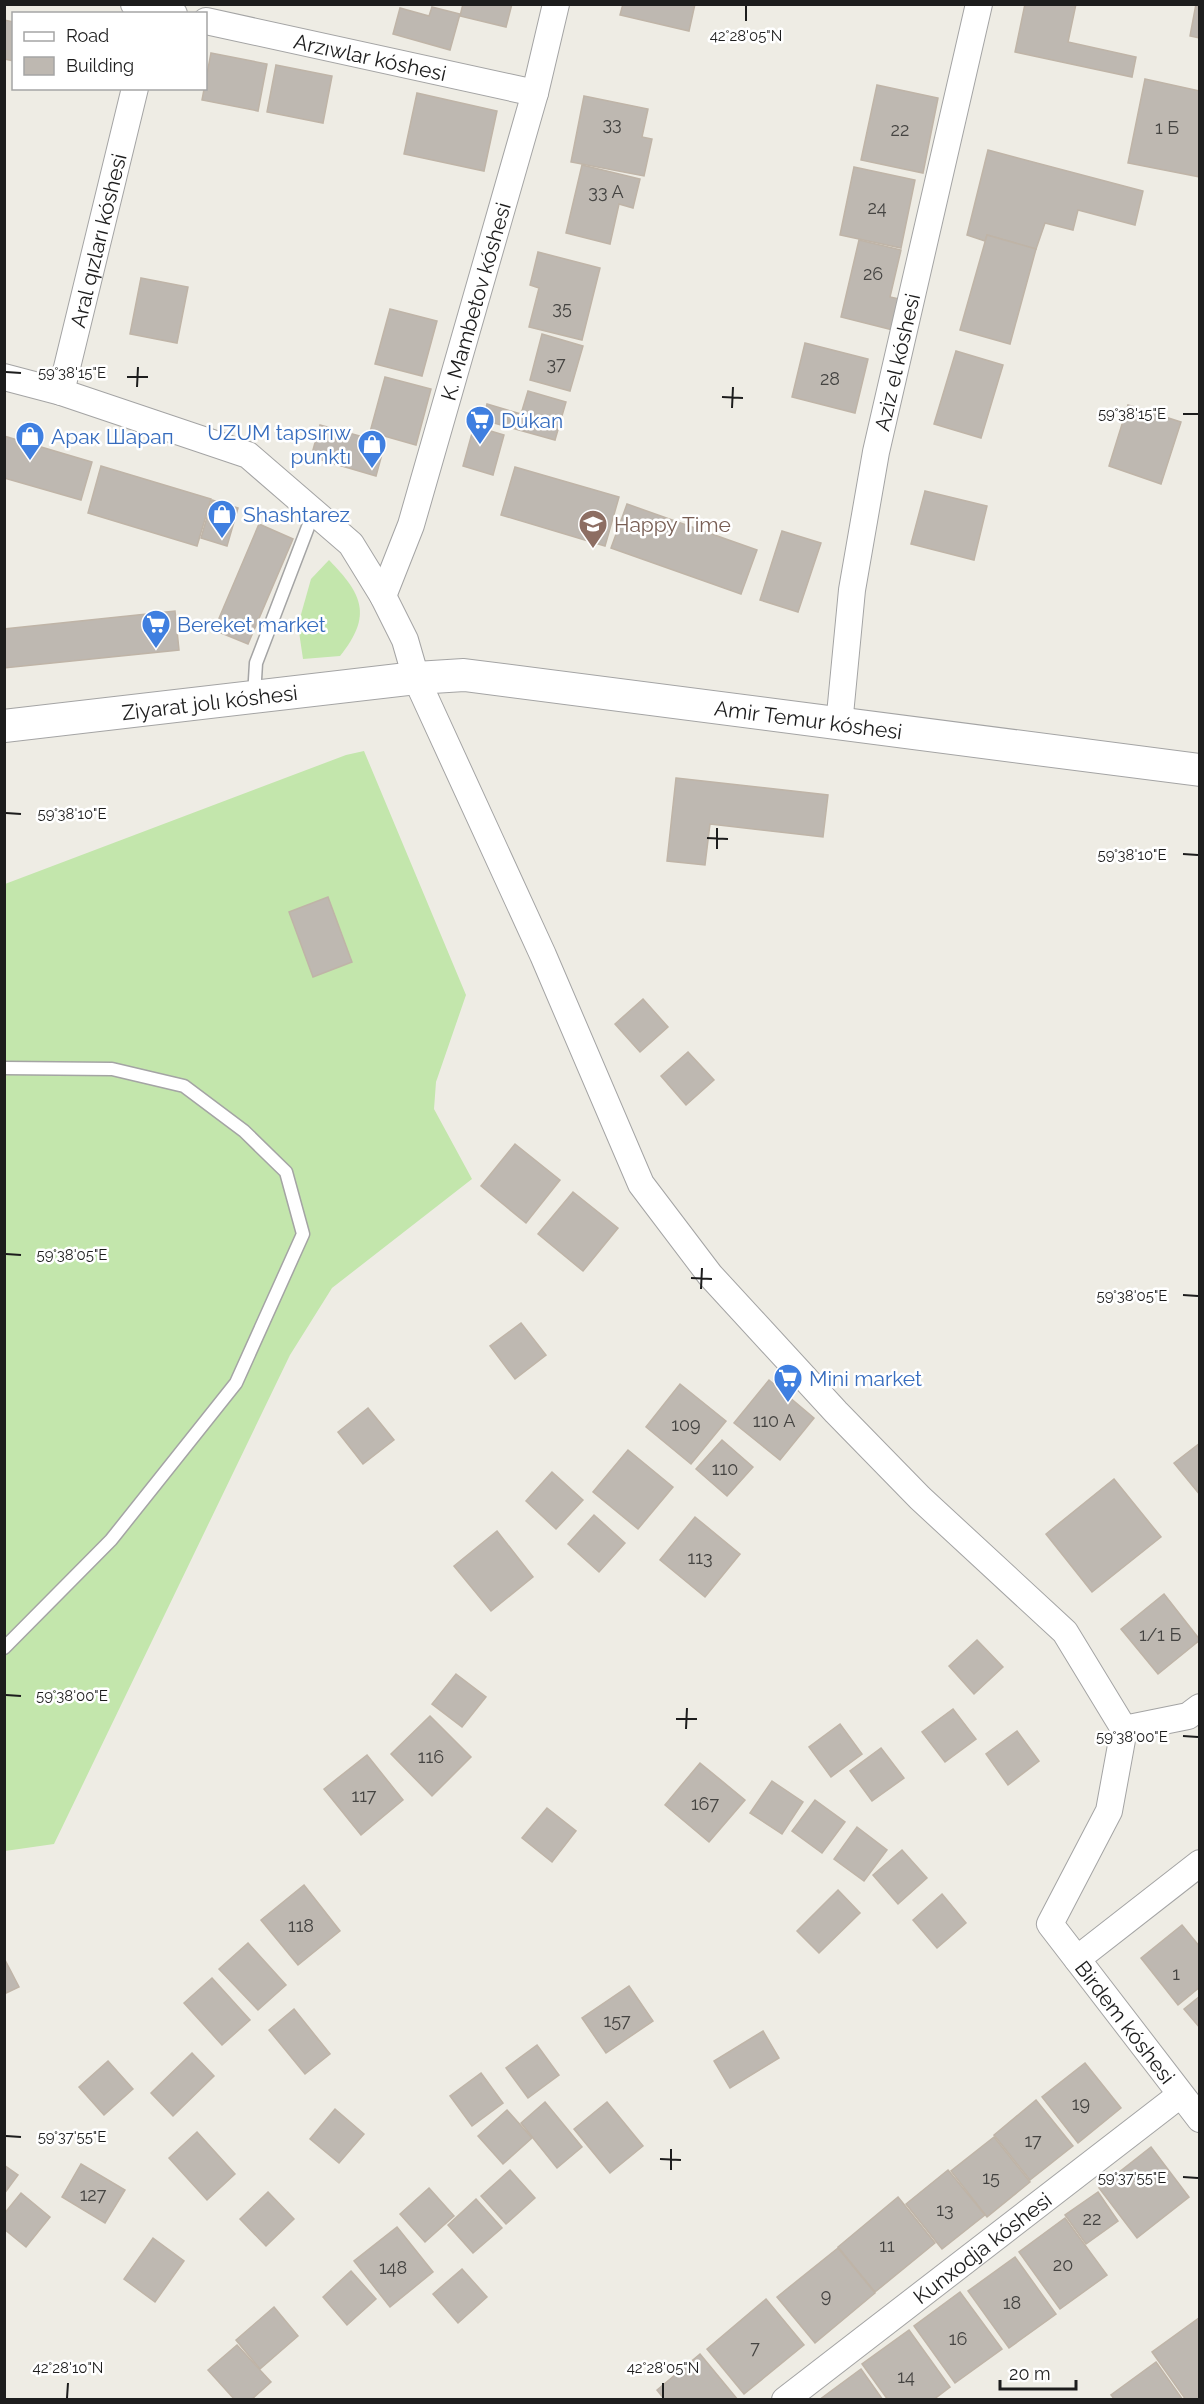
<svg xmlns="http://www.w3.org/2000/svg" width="1204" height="2404" font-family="Raleway,sans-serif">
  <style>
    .grass { fill: #c3e6ac }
    .building { fill: #beb8b1; stroke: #bfb4a7; stroke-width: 1.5 }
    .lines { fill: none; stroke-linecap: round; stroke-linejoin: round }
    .service-casing { stroke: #a4a4a4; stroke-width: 15 }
    .minor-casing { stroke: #a4a4a4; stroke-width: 28 }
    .tertiary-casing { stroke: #a4a4a4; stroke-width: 34 }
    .service { stroke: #fff; stroke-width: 12 }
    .minor { stroke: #fff; stroke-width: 26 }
    .tertiary { stroke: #fff; stroke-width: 32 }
    .ticks { fill: none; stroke: #1d1d1d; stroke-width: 2 }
    .labels { text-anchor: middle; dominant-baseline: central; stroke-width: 5; stroke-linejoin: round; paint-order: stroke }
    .number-label { font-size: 18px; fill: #454442 }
    .street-label { font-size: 21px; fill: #1d1d1d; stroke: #fff }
    .shop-label { font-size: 21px; fill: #366cbe; stroke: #fff; text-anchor: start }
    .education-label { font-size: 21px; fill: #785e54; stroke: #fff; text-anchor: start }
    .ticks-label { font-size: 15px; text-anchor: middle; fill: #1d1d1d; stroke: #fff; stroke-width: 5; stroke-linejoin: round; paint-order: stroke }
  </style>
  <rect width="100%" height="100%" fill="#eeece4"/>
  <!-- grass -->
  <g class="grass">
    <path d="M329,560C362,594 373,615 340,656L303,659L298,625L311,579Z"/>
    <polygon points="364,751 466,995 436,1082 434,1109 472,1179 332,1288 290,1355 54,1844 5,1851 5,884 346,755"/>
  </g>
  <!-- building -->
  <g class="building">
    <polygon points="463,4 512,4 506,27 460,16"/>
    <polygon points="623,4 695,4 689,31 620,15"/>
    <polygon points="1025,4 1076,4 1068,42 1136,57 1132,77 1015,52"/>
    <polygon points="1196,4 1200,4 1200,38 1190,36"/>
    <polygon points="432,7 460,14 450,50 393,34 400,8 429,16"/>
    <polygon points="4,20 14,22 14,61 4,59"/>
    <polygon points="211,53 267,64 258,111 202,100"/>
    <polygon points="276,65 332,76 323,123 267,112"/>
    <polygon points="1145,79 1200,91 1200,177 1128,163"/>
    <polygon points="877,85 938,98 923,173 861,160"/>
    <polygon points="417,93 497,111 484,171 404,154"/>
    <polygon points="584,96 648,109 642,137 652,139 644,176 571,162"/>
    <polygon points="988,150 1143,191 1135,225 1078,210 1073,230 1045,223 1036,249 987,235 985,241 967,235"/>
    <polygon points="582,165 640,179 633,208 619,204 610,244 566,233"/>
    <polygon points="854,167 915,180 901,248 840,235"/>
    <polygon points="987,235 1036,249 1010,344 960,330"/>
    <polygon points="859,240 901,250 890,297 904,300 897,331 841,317"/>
    <polygon points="538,252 600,268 582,340 529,327 539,288 530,285"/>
    <polygon points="141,278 188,287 177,343 130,334"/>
    <polygon points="390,309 437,321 422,376 375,364"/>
    <polygon points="542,334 583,346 570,391 530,380"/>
    <polygon points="805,343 868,359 855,413 792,397"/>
    <polygon points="956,351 1003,365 981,438 934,424"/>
    <polygon points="385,377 431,389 416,445 370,432"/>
    <polygon points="528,391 566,402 555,440 483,420 487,404 521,414"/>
    <polygon points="1128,405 1181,422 1161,484 1109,466"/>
    <polygon points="320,425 385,443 376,476 311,457"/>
    <polygon points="474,426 504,435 493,475 463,466"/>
    <polygon points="4,436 92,462 81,500 4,478"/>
    <polygon points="101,466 211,499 197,546 88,513"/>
    <polygon points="515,467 619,497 605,546 501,515"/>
    <polygon points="925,491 987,506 974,560 911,544"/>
    <polygon points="212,500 238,508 227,546 201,538"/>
    <polygon points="627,504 757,550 741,594 611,548"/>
    <polygon points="259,524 293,539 248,644 214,630"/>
    <polygon points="782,531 821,543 798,612 760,600"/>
    <polygon points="175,611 179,650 4,668 4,629"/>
    <polygon points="676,778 828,795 823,837 710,824 705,865 667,861"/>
    <polygon points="328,897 352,962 313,977 289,912"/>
    <polygon points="643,999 668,1027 640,1052 615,1024"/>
    <polygon points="688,1052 714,1080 686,1105 661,1076"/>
    <polygon points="515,1144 560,1180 526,1223 481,1186"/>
    <polygon points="573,1192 618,1228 583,1271 538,1234"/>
    <polygon points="521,1323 546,1355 515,1379 490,1346"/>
    <polygon points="769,1380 814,1418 780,1460 734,1423"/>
    <polygon points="680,1384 726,1421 691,1464 646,1427"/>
    <polygon points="368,1408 394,1440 363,1464 338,1432"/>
    <polygon points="722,1440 753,1467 727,1496 696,1469"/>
    <polygon points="1200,1443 1200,1495 1174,1463"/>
    <polygon points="628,1450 673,1487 638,1529 593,1492"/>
    <polygon points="552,1472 583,1500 556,1529 526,1501"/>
    <polygon points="1114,1479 1161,1537 1092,1592 1046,1534"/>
    <polygon points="594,1515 625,1543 599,1572 568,1544"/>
    <polygon points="695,1517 740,1554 705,1597 660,1560"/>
    <polygon points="497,1531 533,1577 491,1611 454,1566"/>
    <polygon points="1164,1594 1200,1640 1158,1674 1121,1629"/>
    <polygon points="977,1640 1003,1667 974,1694 949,1666"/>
    <polygon points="456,1674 486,1697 462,1727 432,1704"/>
    <polygon points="953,1709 976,1739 945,1762 922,1732"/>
    <polygon points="430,1716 471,1757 432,1796 391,1754"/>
    <polygon points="840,1724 862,1754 831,1777 809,1747"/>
    <polygon points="1017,1731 1039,1761 1008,1785 986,1754"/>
    <polygon points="881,1748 904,1778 872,1801 850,1771"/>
    <polygon points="367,1755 403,1800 361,1835 324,1789"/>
    <polygon points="700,1763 745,1800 709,1842 665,1805"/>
    <polygon points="772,1781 803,1802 782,1834 750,1813"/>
    <polygon points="815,1800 845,1822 822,1853 792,1831"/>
    <polygon points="547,1808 576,1831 552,1862 522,1838"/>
    <polygon points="857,1827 887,1850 864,1881 834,1859"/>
    <polygon points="902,1850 927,1878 898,1904 873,1875"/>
    <polygon points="304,1885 340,1931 298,1965 261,1920"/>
    <polygon points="838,1890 860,1913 819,1953 797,1931"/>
    <polygon points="942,1894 966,1923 937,1948 913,1920"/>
    <polygon points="1182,1925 1200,1947 1200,1987 1178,2005 1141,1958"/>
    <polygon points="248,1943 286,1985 258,2010 219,1969"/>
    <polygon points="4,1958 19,1987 4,1994"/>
    <polygon points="212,1978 250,2020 222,2045 184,2003"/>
    <polygon points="629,1986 653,2021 606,2053 582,2018"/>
    <polygon points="1200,1996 1200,2028 1184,2009"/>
    <polygon points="294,2009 330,2054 305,2074 269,2030"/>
    <polygon points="763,2031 779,2058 730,2088 714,2061"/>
    <polygon points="537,2045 559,2075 528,2098 506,2068"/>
    <polygon points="192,2053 214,2076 173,2116 151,2093"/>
    <polygon points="108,2061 133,2089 104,2115 79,2087"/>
    <polygon points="1085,2063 1121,2108 1078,2143 1042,2097"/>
    <polygon points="481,2073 503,2103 472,2126 450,2096"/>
    <polygon points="1036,2100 1073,2146 1030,2180 994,2135"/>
    <polygon points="545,2102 582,2147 557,2168 521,2123"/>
    <polygon points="607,2102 643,2146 610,2173 574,2129"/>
    <polygon points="335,2109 364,2134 339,2163 310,2139"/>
    <polygon points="507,2110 532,2138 503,2164 478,2136"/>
    <polygon points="197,2132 235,2174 207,2200 169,2158"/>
    <polygon points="994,2137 1030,2182 987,2217 951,2171"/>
    <polygon points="1151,2147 1189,2197 1137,2238 1099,2188"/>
    <polygon points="81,2164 125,2190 105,2223 62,2197"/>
    <polygon points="4,2165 18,2175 4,2194"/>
    <polygon points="510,2170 535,2198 506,2224 481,2196"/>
    <polygon points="948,2170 985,2215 942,2249 906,2204"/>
    <polygon points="429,2188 454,2216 425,2242 400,2214"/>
    <polygon points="268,2192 294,2219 266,2246 240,2219"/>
    <polygon points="1098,2192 1118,2221 1086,2244 1065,2215"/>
    <polygon points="21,2193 50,2217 26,2247 4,2229 4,2214"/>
    <polygon points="898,2197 935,2243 875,2292 838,2247"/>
    <polygon points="476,2199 502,2228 473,2253 448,2225"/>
    <polygon points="1065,2218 1107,2275 1060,2309 1019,2252"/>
    <polygon points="397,2227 433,2272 390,2307 354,2261"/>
    <polygon points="153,2238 184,2261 155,2302 124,2279"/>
    <polygon points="838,2248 875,2293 815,2343 777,2297"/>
    <polygon points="1015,2257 1056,2314 1009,2348 968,2291"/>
    <polygon points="462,2269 487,2297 458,2323 433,2294"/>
    <polygon points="351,2271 376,2299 347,2325 323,2297"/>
    <polygon points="960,2292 1002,2349 955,2383 914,2326"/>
    <polygon points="766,2299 804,2345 744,2394 707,2349"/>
    <polygon points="274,2307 298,2336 260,2369 236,2340"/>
    <polygon points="1199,2318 1200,2400 1186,2400 1152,2352"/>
    <polygon points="909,2330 950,2387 933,2400 888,2400 862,2364"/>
    <polygon points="237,2345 271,2382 251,2400 235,2400 208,2370"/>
    <polygon points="700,2354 738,2400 665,2400 657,2390"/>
    <polygon points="1156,2362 1183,2400 1115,2400 1111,2395"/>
    <polygon points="861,2369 883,2400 819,2400"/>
  </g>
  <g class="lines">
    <!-- service casing -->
    <g class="service-casing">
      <g id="service">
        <polyline points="254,696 256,663 308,527"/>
        <polyline points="4,1068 112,1069 184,1086 244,1131 286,1172 303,1234 236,1383 111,1540 4,1648"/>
      </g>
    </g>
    <!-- minor casing -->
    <g class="minor-casing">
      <g id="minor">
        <polyline points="134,4 174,14"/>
        <path id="s1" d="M206,21L535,93"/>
        <path id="s2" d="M4,377L61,392L248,455L351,544L383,596L405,640L416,678L543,955L641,1184L710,1275L836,1412L920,1498L1065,1632L1124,1729L1109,1811L1050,1924L1200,2119"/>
        <path id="s3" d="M61,392L135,88"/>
        <path id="s4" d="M383,596L411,525L535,93L556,4"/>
        <path id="s5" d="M839,725L852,590L876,452L979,4"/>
        <polyline points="1124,1729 1188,1716 1200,1707"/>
        <polyline points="1077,1959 1200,1863"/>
        <path id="s6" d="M785,2400L1180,2095"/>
      </g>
    </g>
    <!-- tertiary casing -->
    <g class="tertiary-casing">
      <g id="tertiary">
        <path id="s7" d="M4,726L416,678L464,675L1200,770"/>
      </g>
    </g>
    <!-- service -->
    <use href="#service" class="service"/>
    <!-- minor -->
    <use href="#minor" class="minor"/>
    <!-- tertiary -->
    <use href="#tertiary" class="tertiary"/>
  </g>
  <!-- ticks -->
  <path class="ticks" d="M746,21V6M6,372L21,373M127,377H148M137,387L138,367M722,397L743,398M732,408L733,387M1183,414H1198M6,813L21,814M707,838L728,839M717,849V828M1183,854L1198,855M6,1254L21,1255M691,1278L712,1279M701,1289L702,1268M1183,1295L1198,1296M6,1695L21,1696M676,1719H697M686,1729L687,1708M1183,1736L1198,1737M6,2136L21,2137M660,2159L681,2160M671,2170V2149M1183,2177L1198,2178M67,2398L68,2383M663,2398V2383"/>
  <!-- icons -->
  <defs>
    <g id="supermarket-pin" transform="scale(1.5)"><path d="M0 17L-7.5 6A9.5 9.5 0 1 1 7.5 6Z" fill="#3f7fe0" stroke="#fff"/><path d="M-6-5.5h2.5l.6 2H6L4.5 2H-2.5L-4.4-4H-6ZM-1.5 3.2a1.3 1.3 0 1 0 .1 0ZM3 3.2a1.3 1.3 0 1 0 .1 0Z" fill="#fff"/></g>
    <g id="shop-pin" transform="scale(1.5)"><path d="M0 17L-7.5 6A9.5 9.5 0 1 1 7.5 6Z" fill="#3f7fe0" stroke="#fff"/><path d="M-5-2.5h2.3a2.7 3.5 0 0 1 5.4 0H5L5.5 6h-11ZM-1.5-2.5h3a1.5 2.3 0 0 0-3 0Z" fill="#fff"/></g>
    <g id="school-pin" transform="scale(1.5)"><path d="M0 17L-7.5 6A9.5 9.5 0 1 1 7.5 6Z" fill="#8d6e63" stroke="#fff"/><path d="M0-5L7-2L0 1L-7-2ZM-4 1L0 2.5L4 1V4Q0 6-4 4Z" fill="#fff"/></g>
  </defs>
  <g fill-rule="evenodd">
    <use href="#supermarket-pin" x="480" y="420"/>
    <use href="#shop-pin" x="30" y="436"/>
    <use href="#shop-pin" x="372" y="444"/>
    <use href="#shop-pin" x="222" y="514"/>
    <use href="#school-pin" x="593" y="524"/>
    <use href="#supermarket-pin" x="156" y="624"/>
    <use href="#supermarket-pin" x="788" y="1378"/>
  </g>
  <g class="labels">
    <!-- number labels -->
    <g class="number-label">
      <text x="612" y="123">33</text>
      <text x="1167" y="127">1 Б</text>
      <text x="900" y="129">22</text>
      <text x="606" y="191">33 А</text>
      <text x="877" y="207">24</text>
      <text x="873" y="273">26</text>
      <text x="562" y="307">35</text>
      <text x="556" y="363">37</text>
      <text x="830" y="378">28</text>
      <text x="774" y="1420">110 А</text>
      <text x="686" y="1424">109</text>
      <text x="725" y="1468">110</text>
      <text x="700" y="1557">113</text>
      <text x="1160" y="1634">1/1 Б</text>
      <text x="431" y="1756">116</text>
      <text x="364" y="1795">117</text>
      <text x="705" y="1803">167</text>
      <text x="301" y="1925">118</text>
      <text x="1176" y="1973">1</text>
      <text x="617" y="2020">157</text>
      <text x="1081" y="2103">19</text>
      <text x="1033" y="2140">17</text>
      <text x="991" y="2177">15</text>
      <text x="93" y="2194">127</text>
      <text x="945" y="2209">13</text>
      <text x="1092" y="2218">22</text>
      <text x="887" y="2245">11</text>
      <text x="1063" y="2264">20</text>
      <text x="393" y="2267">148</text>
      <text x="826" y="2295">9</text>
      <text x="1012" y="2302">18</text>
      <text x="958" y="2338">16</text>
      <text x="755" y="2347">7</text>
      <text x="906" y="2376">14</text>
    </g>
    <!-- street labels -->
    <g class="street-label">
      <text stroke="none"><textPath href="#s1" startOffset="168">Arzıwlar kóshesi</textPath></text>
      <text stroke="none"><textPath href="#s3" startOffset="156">Aral qızları kóshesi</textPath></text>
      <text stroke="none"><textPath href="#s4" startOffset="309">K. Mambetov kóshesi</textPath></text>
      <text stroke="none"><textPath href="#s5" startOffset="368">Aziz el kóshesi</textPath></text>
      <text stroke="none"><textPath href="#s7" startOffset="207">Ziyarat jolı kóshesi</textPath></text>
      <text stroke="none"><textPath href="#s7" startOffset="810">Amir Temur kóshesi</textPath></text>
      <text stroke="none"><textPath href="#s2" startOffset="2162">Birdem kóshesi</textPath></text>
      <text stroke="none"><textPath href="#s6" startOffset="249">Kunxodja kóshesi</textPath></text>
    </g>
    <!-- shop labels -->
    <g class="shop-label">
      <text x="501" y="420">Dúkan</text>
      <text x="351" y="432" text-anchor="end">UZUM tapsırıw<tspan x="351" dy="24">punktı</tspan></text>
      <text x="51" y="436">Арак Шарап</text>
      <text x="243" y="514">Shashtarez</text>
      <text x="177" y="624">Bereket market</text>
      <text x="809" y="1378">Mini market</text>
    </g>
    <!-- education labels -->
    <g class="education-label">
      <text x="614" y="524">Happy Time</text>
    </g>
  </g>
  <g class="ticks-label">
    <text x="746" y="41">42°28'05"N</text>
    <text x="72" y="378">59°38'15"E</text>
    <text x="1132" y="419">59°38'15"E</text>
    <text x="72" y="819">59°38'10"E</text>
    <text x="1132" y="860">59°38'10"E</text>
    <text x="72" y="1260">59°38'05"E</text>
    <text x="1132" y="1301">59°38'05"E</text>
    <text x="72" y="1701">59°38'00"E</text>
    <text x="1132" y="1742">59°38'00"E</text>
    <text x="72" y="2142">59°37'55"E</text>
    <text x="1132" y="2183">59°37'55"E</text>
    <text x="68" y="2373">42°28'10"N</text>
    <text x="663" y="2373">42°28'05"N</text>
  </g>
  <!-- border -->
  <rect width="1204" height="2404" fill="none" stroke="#1d1d1d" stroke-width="12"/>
  <!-- legend -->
  <rect x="12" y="12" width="195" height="78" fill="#ffffff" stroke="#a5a5a5" stroke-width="1.5"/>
  <rect x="24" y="32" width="30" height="9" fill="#ffffff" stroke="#a5a5a5" stroke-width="1.5"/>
  <text x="66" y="42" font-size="18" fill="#1d1d1d">Road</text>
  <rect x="24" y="57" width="30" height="18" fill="#beb8b1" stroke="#a5a5a5" stroke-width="1.5"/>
  <text x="66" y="72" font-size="18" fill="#1d1d1d">Building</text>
  <!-- scale -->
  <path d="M1000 2380v9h76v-9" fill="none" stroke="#1d1d1d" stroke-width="3"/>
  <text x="1009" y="2380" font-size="18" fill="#1d1d1d" stroke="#ffffff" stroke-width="4.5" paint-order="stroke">20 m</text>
</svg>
